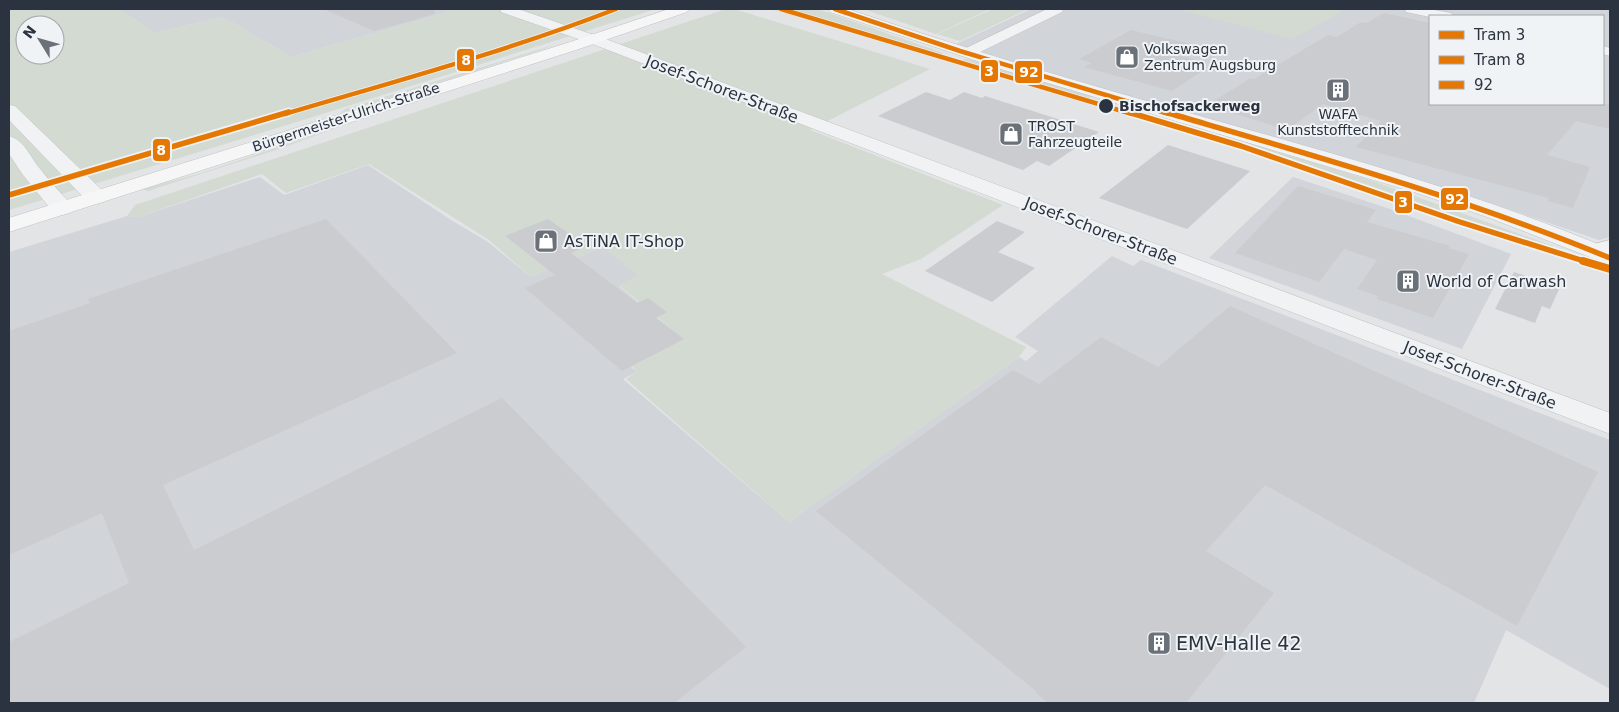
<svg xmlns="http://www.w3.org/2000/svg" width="1619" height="712" font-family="'DejaVu Sans',sans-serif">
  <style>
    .built { fill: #d1d4d9; fill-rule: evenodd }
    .green { fill: #d3dad2; fill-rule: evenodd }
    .building { fill: #cacccf }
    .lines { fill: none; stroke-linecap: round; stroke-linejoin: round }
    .minor-casing { stroke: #c0c2c4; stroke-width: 1 }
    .tertiary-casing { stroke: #c0c2c4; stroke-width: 1 }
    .secondary-casing { stroke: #c0c2c4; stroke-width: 1 }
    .minor { fill: #f1f2f4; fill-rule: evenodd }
    .tertiary { fill: #f1f2f4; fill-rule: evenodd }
    .secondary { fill: #f6f6f6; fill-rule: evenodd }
    .bus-1-far1-casing { stroke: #f0f3f6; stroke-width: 6 }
    .bus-1-casing { stroke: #f0f3f6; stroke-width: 9 }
    .bus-1-far1 { stroke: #e57803; stroke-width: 4.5 }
    .bus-1 { stroke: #e57803; stroke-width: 5.5 }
    .tram-1-far2-casing { stroke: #f0f3f6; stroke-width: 6 }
    .tram-1-far1-casing { stroke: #f0f3f6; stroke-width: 9 }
    .tram-1-casing { stroke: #f0f3f6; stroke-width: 11 }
    .tram-2-far1-casing { stroke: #f0f3f6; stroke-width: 6 }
    .tram-2-casing { stroke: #f0f3f6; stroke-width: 9 }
    .tram-1-far2 { stroke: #e57803; stroke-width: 4.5 }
    .tram-1-far1 { stroke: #e57803; stroke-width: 5.5 }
    .tram-1 { stroke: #e57803; stroke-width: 8 }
    .tram-2-far1 { stroke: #e57803; stroke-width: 4.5 }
    .tram-2 { stroke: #e57803; stroke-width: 5.5 }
    .stop-dot { fill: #2a333f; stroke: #f0f3f6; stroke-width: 2 }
    .labels { text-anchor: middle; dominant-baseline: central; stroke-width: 4; stroke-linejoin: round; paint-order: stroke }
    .far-poi-label { font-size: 14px; fill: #2a333f; stroke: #f0f3f6; text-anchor: start }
    .far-stop-label { font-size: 14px; font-weight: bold; fill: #2a333f; stroke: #f0f3f6; text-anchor: start }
    .far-street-label { font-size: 14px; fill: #2a333f; stroke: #f0f3f6 }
    .street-label { font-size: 16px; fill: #2a333f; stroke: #f0f3f6 }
    .poi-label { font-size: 16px; fill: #2a333f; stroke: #f0f3f6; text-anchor: start }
    .near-poi-label { font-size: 19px; fill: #2a333f; stroke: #f0f3f6; text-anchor: start }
    .line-badge { stroke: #f0f3f6; stroke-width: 2 }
    .badge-label { font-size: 14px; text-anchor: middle; font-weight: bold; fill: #fff }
  </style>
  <rect width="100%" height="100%" fill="#e2e4e6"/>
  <!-- built -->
  <g class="built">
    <polygon points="120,9 458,9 291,57 223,17 155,33"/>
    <path d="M1031,9H1610V237L1599,240L1493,204L954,45ZM1430,16H1603V104H1430Z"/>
    <polygon points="368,165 451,220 488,242 531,277 602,247 629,266 639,276 619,286 647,310 685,339 631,367 637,372 623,379 789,522 1019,357 1026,361 1038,351 1015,337 1112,256 1133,266 1141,260 1610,440 1610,689 1506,630 1474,703 9,703 9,252 127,216 139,217 260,177 284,195"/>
    <polygon points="1293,177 1387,208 1511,254 1462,349 1209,258"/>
  </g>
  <!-- green -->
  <g class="green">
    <path d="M9,9H120L155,33L223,17L291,57L458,9H656L303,120L9,210ZM25,25H55V55H25Z"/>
    <polygon points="726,9 734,9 930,69 810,130 1003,205 921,259 882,274 1026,347 1019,357 789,522 626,379 637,372 632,366 684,339 619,285 638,275 602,247 531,277 489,240 369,164 286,193 262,174 139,217 127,216 135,205"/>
    <polygon points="770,9 818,9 943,53 934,57"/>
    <polygon points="863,9 990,9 936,34"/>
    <polygon points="993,9 1028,9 960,41 937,34"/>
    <polygon points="1183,9 1347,9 1292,39 1180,10"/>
    <polygon points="557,44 541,50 341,113 345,109"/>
    <polygon points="965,59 975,60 1094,95 1083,102 955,63"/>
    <polygon points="339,127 279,149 163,186 148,191 142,189 198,174"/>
    <polygon points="1219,133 1370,180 1553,246 1553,256 1315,173 1211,140"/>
  </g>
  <!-- building -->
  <g class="building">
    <polygon points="323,9 434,9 435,14 374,31"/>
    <polygon points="1384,13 1430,23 1430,104 1610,104 1610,129 1576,121 1547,155 1590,167 1573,208 1548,201 1549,198 1356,147 1381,121 1323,104 1287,130 1207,105 1251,78 1254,79 1328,35 1337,37 1361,22 1366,23"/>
    <polygon points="1131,30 1191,44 1174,54 1207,63 1196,71 1201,72 1172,91 1084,67 1092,63 1079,59"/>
    <polygon points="926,92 950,100 964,92 982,98 985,96 1099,132 1049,166 1037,161 1023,170 878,116"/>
    <polygon points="1168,145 1250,171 1187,229 1099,198"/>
    <polygon points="1298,186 1376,210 1367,222 1450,246 1449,248 1469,254 1433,318 1377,299 1378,296 1357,289 1377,260 1344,249 1319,282 1235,253"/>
    <polygon points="326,219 457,353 163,485 194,550 502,398 746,647 674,703 9,703 9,642 129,583 102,513 9,555 9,331 90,303 88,299"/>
    <polygon points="548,219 587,246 571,253 637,303 648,298 667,312 656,318 684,339 622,371 525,288 555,275 505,236"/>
    <polygon points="997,221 1025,232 998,252 1035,268 992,302 925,271"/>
    <polygon points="1514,272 1560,287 1550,309 1542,306 1535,323 1495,309"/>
    <polygon points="1230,306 1598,472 1517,626 1265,485 1206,551 1274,593 1186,703 1048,703 1036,693 1037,692 816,511 1013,370 1039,384 1101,337 1158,367"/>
  </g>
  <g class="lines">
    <!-- minor casing -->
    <g class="minor-casing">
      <g id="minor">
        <polygon points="500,9 518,9 597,36 599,39 592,43 587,42 501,12"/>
        <polygon points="1047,9 1063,9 1062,12 972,56 962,56 960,53 962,50"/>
        <polygon points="1405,9 1429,9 1451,13 1453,16 1430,17 1406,12"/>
        <polygon points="1603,46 1610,48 1610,56 1603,54"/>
        <polygon points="1610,240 1610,253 1595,257 1587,256 1584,251 1587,246"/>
      </g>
    </g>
    <!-- tertiary casing -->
    <g class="tertiary-casing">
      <g id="tertiary">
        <path d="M828,9H848C971,51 1096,87 1221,122C1353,159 1484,196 1610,249V265L1490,218L1414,192L1004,70L830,12Z"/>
        <polygon points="592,34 1610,413 1610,434 587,42 584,39 587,36"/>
        <polygon points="9,105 15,106 104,192 107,197 104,202 96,203 88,202 9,120"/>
        <path d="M9,136C25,140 31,159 41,170C50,182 60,192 70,203L73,208L70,213L62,215L54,213L23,175L9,154Z"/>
      </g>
    </g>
    <!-- secondary casing -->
    <g class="secondary-casing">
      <polygon id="secondary" points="669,9 689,9 687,12 576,50 9,232 9,218 564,44"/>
    </g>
    <!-- minor -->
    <use href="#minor" class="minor"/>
    <!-- tertiary -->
    <use href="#tertiary" class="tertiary"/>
    <!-- secondary -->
    <use href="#secondary" class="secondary"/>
    <!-- bus-1-far1 casing -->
    <g class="bus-1-far1-casing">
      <polyline id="bus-1-far1" points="835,9 960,51 1169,114"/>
    </g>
    <!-- bus-1 casing -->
    <g class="bus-1-casing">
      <path id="bus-1" d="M1165,112C1315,156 1465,198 1610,258"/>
    </g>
    <!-- bus-1-far1 -->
    <use href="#bus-1-far1" class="bus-1-far1"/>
    <!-- bus-1 -->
    <use href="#bus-1" class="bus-1"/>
    <!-- tram-1-far2 casing -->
    <g class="tram-1-far2-casing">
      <polyline id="tram-1-far2" points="781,9 1132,114"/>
    </g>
    <!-- tram-1-far1 casing -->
    <g class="tram-1-far1-casing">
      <polyline id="tram-1-far1" points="1128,112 1241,146 1460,222 1587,262"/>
    </g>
    <!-- tram-1 casing -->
    <g class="tram-1-casing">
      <polyline id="tram-1" points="1583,261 1610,269"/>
    </g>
    <!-- tram-2-far1 casing -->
    <g class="tram-2-far1-casing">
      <path id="tram-2-far1" d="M285,114C396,81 508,51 616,9"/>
    </g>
    <!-- tram-2 casing -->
    <g class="tram-2-casing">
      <polyline id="tram-2" points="9,195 289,112"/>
    </g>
    <!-- tram-1-far2 -->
    <use href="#tram-1-far2" class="tram-1-far2"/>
    <!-- tram-1-far1 -->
    <use href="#tram-1-far1" class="tram-1-far1"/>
    <!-- tram-1 -->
    <use href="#tram-1" class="tram-1"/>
    <!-- tram-2-far1 -->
    <use href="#tram-2-far1" class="tram-2-far1"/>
    <!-- tram-2 -->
    <use href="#tram-2" class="tram-2"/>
  </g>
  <!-- icons -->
  <defs>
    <g id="shop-square" transform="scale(1.25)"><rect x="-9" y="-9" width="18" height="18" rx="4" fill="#6a7179" stroke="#f0f3f6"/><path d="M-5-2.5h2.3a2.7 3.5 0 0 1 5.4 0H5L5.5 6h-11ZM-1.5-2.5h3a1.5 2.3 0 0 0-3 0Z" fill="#fff"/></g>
    <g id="building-square" transform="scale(1.25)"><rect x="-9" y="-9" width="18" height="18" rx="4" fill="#6a7179" stroke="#f0f3f6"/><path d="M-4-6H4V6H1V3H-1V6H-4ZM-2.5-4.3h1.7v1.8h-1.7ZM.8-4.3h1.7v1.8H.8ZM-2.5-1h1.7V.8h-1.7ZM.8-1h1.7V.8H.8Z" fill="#fff"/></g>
  </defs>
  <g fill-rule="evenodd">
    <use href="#shop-square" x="1127" y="57"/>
    <use href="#building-square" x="1338" y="90"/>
    <use href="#shop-square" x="1011" y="134"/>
    <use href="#shop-square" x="546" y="241"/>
    <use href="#building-square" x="1408" y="281"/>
    <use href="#building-square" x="1159" y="643"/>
  </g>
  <!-- markers -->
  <circle class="stop-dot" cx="1106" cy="106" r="8"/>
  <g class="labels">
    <!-- far-poi labels -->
    <g class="far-poi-label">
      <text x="1144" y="49">Volkswagen<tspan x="1144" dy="16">Zentrum Augsburg</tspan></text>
      <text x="1338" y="114" text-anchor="middle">WAFA<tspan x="1338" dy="16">Kunststofftechnik</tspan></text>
      <text x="1028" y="126">TROST<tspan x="1028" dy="16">Fahrzeugteile</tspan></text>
    </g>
    <!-- far-stop labels -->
    <g class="far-stop-label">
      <text x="1119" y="106">Bischofsackerweg</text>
    </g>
    <!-- far-street labels -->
    <g class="far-street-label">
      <text transform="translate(346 117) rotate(-18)">Bürgermeister-Ulrich-Straße</text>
    </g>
    <!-- street labels -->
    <g class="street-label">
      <text transform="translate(722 89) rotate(21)">Josef-Schorer-Straße</text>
      <text transform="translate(1101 231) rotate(21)">Josef-Schorer-Straße</text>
      <text transform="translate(1480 375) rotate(21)">Josef-Schorer-Straße</text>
    </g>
    <!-- poi labels -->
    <g class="poi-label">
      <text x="564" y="241">AsTiNA IT-Shop</text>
      <text x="1426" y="281">World of Carwash</text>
    </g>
    <!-- near-poi labels -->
    <g class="near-poi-label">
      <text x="1176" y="643">EMV-Halle 42</text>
    </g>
  </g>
  <g class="line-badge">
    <rect x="456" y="48" width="19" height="24" rx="5" fill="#e57803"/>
    <rect x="980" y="59" width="19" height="24" rx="5" fill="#e57803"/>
    <rect x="1014" y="60" width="29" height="24" rx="5" fill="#e57803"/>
    <rect x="152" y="138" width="19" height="24" rx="5" fill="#e57803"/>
    <rect x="1440" y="187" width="29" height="24" rx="5" fill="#e57803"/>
    <rect x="1394" y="190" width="19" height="24" rx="5" fill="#e57803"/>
  </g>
  <g class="badge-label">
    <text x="466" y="65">8</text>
    <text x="989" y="76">3</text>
    <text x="1029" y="77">92</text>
    <text x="161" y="155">8</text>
    <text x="1455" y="204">92</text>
    <text x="1403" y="207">3</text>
  </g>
  <!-- border -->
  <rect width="1619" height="712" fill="none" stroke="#2a333f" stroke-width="20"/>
  <!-- legend -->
  <rect x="1429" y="15" width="175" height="90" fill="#f0f3f6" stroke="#a1a6ad"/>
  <rect x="1439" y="31" width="25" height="8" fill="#e57803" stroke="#a1a6ad"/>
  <text x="1474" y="40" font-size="15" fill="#2a333f">Tram 3</text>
  <rect x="1439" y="56" width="25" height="8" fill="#e57803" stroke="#a1a6ad"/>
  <text x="1474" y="65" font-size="15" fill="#2a333f">Tram 8</text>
  <rect x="1439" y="81" width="25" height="8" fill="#e57803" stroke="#a1a6ad"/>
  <text x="1474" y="90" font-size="15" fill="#2a333f">92</text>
  <!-- north arrow -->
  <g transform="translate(40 40) rotate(307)"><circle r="24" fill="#f0f3f6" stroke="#a1a6ad"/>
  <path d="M0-4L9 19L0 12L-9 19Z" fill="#6a7179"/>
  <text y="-8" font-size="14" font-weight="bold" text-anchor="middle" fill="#2a333f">N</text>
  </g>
</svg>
